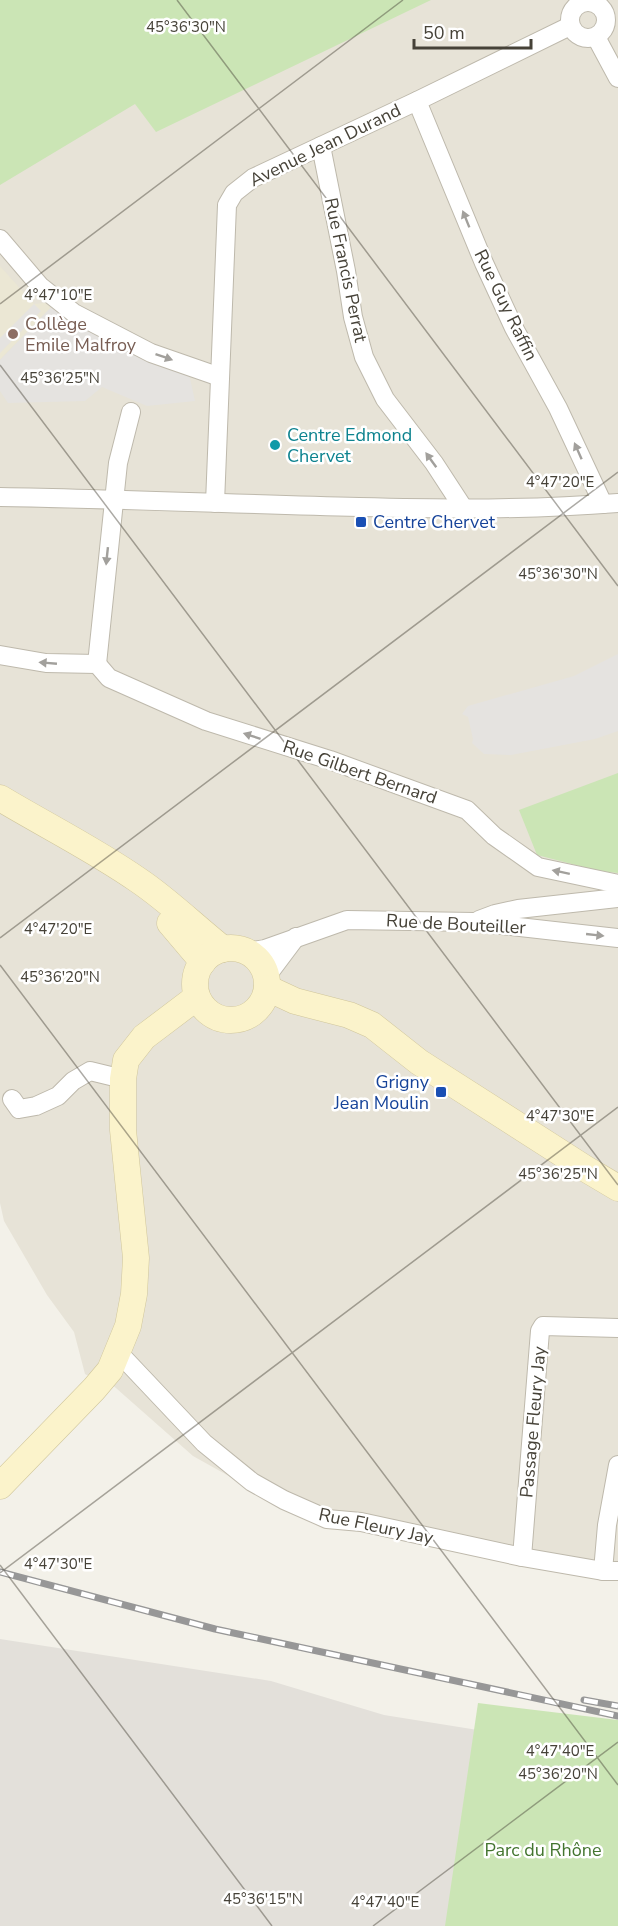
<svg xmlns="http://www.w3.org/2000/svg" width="618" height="1926" font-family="'Nunito Sans',sans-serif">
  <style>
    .residential { fill: #e7e3d7 }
    .industrial { fill: #e3e0da }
    .education { fill: #ebe7d4 }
    .green { fill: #cbe5b5 }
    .parking { fill: #e5e3e0 }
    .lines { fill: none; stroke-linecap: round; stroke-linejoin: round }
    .street-casing { stroke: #beb9ac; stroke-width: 20 }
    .secondary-casing { stroke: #d0c69b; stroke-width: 27 }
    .street { stroke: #fff; stroke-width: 18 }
    .secondary { stroke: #fbf3cb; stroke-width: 26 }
    .rail-casing { stroke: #979797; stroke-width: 7 }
    .rail { stroke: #fff; stroke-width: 4.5; stroke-dasharray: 14; stroke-linecap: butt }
    .oneway { fill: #a2a09c }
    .ticks { fill: none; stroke: #464238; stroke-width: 1.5; stroke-opacity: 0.45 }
    .education-dot { fill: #8d6e63; stroke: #fff; stroke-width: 2 }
    .culture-dot { fill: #0f9aa8; stroke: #fff; stroke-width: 2 }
    .transit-dot { fill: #1a4fb4; stroke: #fff; stroke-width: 2 }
    .labels { text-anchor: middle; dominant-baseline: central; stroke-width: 5; stroke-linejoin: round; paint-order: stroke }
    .street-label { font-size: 18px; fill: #464238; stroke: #fff }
    .education-label { font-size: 18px; fill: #785e54; stroke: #fff; text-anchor: start }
    .culture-label { font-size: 18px; fill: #0d838f; stroke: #fff; text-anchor: start }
    .transit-label { font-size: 18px; fill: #164399; stroke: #fff; text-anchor: start }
    .park-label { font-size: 18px; fill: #43752f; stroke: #fff }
    .ticks-label { font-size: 15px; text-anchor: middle; fill: #464238; stroke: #fff; stroke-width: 5; stroke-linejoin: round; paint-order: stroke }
  </style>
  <rect width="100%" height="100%" fill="#f3f1e9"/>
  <!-- residential -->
  <polygon class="residential" points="0,0 618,0 618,1580 352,1528 252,1489 193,1456 108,1381 99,1382 85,1374 74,1332 47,1295 4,1221 0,1203"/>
  <!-- industrial -->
  <polygon class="industrial" points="0,1639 271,1681 384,1715 484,1731 454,1926 0,1926"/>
  <!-- education -->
  <polygon class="education" points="0,266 34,304 46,303 51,308 0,360"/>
  <!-- green -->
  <g class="green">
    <polygon points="0,0 431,0 156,132 135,104 0,185"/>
    <polygon points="618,773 618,873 599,871 537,855 519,810"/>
    <polygon points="478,1703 618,1720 618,1926 445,1926"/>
  </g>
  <!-- parking -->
  <g class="parking">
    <polygon points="58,300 187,365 195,401 147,406 102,387 85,401 8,403 0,391 0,360"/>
    <polygon points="34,304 41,311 0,353 0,338"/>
    <polygon points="618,654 618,731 595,739 511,755 484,754 472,743 473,739 468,717 462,714 468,706 574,676"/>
  </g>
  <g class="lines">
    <!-- street casing -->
    <g class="street-casing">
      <g id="street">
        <circle cx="588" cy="20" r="18"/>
        <polyline points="596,37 618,78"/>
        <polyline points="417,101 484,263 514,328 558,408 603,504"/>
        <polyline points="321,146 346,271 353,317 364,357 385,399 434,463 464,509"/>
        <polyline points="0,239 40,286 74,313 151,353 220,377"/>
        <path d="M0,497C120,499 239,504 359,507C445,509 532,510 618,503"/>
        <polyline points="215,503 227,205 234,193 253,178 417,101 570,26"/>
        <polyline points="0,655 46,663 97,664 109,678 206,721 330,760 467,810 494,836 538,867 618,884"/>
        <polyline points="97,664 118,463 131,412"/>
        <polyline points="479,920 495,914 518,909 618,898"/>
        <polyline points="247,952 265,949 347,920 474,922 618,938"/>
        <polyline points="266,977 296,937"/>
        <polyline points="12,1099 19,1109 36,1106 58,1096 73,1081 90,1071 123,1079"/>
        <polyline points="118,1352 204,1443 252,1482 284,1500 327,1519 361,1522 522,1557 603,1571 618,1571"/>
        <polyline points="522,1557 540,1331 543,1326 618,1328"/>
        <polyline points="603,1571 607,1525 618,1465"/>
      </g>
    </g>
    <!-- secondary casing -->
    <g class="secondary-casing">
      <g id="secondary">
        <path d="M0,798C45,825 95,850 138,880C168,900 194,926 223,949"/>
        <polyline points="170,923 203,962"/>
        <circle cx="231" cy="984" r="36"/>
        <polyline points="267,988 295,1001 349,1015 372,1025 419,1062 586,1169 618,1188"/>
        <polyline points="0,1486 94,1389 110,1370 128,1326 134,1294 136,1258 123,1130 123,1079 126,1060 144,1037 197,997"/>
      </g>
    </g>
    <!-- street -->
    <use href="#street" class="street"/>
    <!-- secondary -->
    <use href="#secondary" class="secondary"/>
    <!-- rail casing -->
    <g class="rail-casing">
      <g id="rail">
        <polyline points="0,1572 215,1629 618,1716"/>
        <polyline points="584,1700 618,1706"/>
      </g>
    </g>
    <!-- rail -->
    <use href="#rail" class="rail"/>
  </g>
  <!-- one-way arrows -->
  <defs><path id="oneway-solid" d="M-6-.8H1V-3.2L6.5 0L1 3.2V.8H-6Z" transform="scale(1.5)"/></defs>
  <g class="oneway">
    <use href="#oneway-solid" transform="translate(466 219) rotate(-112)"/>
    <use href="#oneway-solid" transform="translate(164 357) rotate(19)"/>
    <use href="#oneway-solid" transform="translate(578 451) rotate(-114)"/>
    <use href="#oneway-solid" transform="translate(431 460) rotate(-126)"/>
    <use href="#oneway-solid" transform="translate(107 556) rotate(96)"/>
    <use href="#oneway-solid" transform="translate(48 663) rotate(-175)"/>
    <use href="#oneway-solid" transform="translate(252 736) rotate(-162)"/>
    <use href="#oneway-solid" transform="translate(561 872) rotate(-168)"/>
    <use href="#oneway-solid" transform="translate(595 935) rotate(6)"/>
  </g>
  <!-- ticks -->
  <path class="ticks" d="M177,0L618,586M0,304L403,0M0,365L618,1185M0,938L618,472M0,965L618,1785M0,1565L272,1926M0,1573L618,1107M373,1926L618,1742"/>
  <!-- markers -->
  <circle class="education-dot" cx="13" cy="334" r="6"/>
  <circle class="culture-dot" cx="275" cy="445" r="6"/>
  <g class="transit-dot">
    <rect x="355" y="516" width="12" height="12" rx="3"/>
    <rect x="435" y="1086" width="12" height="12" rx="3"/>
  </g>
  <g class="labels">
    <!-- street labels -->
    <g class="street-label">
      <text transform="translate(325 145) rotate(-26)">Avenue Jean Durand</text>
      <text transform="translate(346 270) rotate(78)">Rue Francis Perrat</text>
      <text transform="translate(506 305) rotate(64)">Rue Guy Raffin</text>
      <text transform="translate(360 772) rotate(19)">Rue Gilbert Bernard</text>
      <text transform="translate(456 924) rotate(3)">Rue de Bouteiller</text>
      <text transform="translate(533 1422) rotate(-85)">Passage Fleury Jay</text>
      <text transform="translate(376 1526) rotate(12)">Rue Fleury Jay</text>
    </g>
    <!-- education labels -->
    <g class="education-label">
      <text x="25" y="324">Collège<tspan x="25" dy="21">Emile Malfroy</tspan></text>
    </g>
    <!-- culture labels -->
    <g class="culture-label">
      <text x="287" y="435">Centre Edmond<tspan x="287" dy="21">Chervet</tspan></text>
    </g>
    <!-- transit labels -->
    <g class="transit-label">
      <text x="373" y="522">Centre Chervet</text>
      <text x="429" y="1082" text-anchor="end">Grigny<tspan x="429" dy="21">Jean Moulin</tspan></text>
    </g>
    <!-- park labels -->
    <g class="park-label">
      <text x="543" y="1850">Parc du Rhône</text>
    </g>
  </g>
  <g class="ticks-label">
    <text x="186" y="32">45°36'30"N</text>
    <text x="58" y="300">4°47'10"E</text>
    <text x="60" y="383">45°36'25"N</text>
    <text x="560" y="487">4°47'20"E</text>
    <text x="558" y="579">45°36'30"N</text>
    <text x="58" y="934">4°47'20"E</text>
    <text x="60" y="982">45°36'20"N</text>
    <text x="560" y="1121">4°47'30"E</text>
    <text x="558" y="1179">45°36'25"N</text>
    <text x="58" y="1569">4°47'30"E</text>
    <text x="560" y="1756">4°47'40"E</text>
    <text x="558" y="1779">45°36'20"N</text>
    <text x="263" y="1904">45°36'15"N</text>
    <text x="385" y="1907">4°47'40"E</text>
  </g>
  <!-- scale -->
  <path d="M414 39v9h117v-9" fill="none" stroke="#464238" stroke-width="3"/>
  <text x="423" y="39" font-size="18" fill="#464238" stroke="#ffffff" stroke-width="4.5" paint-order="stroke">50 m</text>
</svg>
